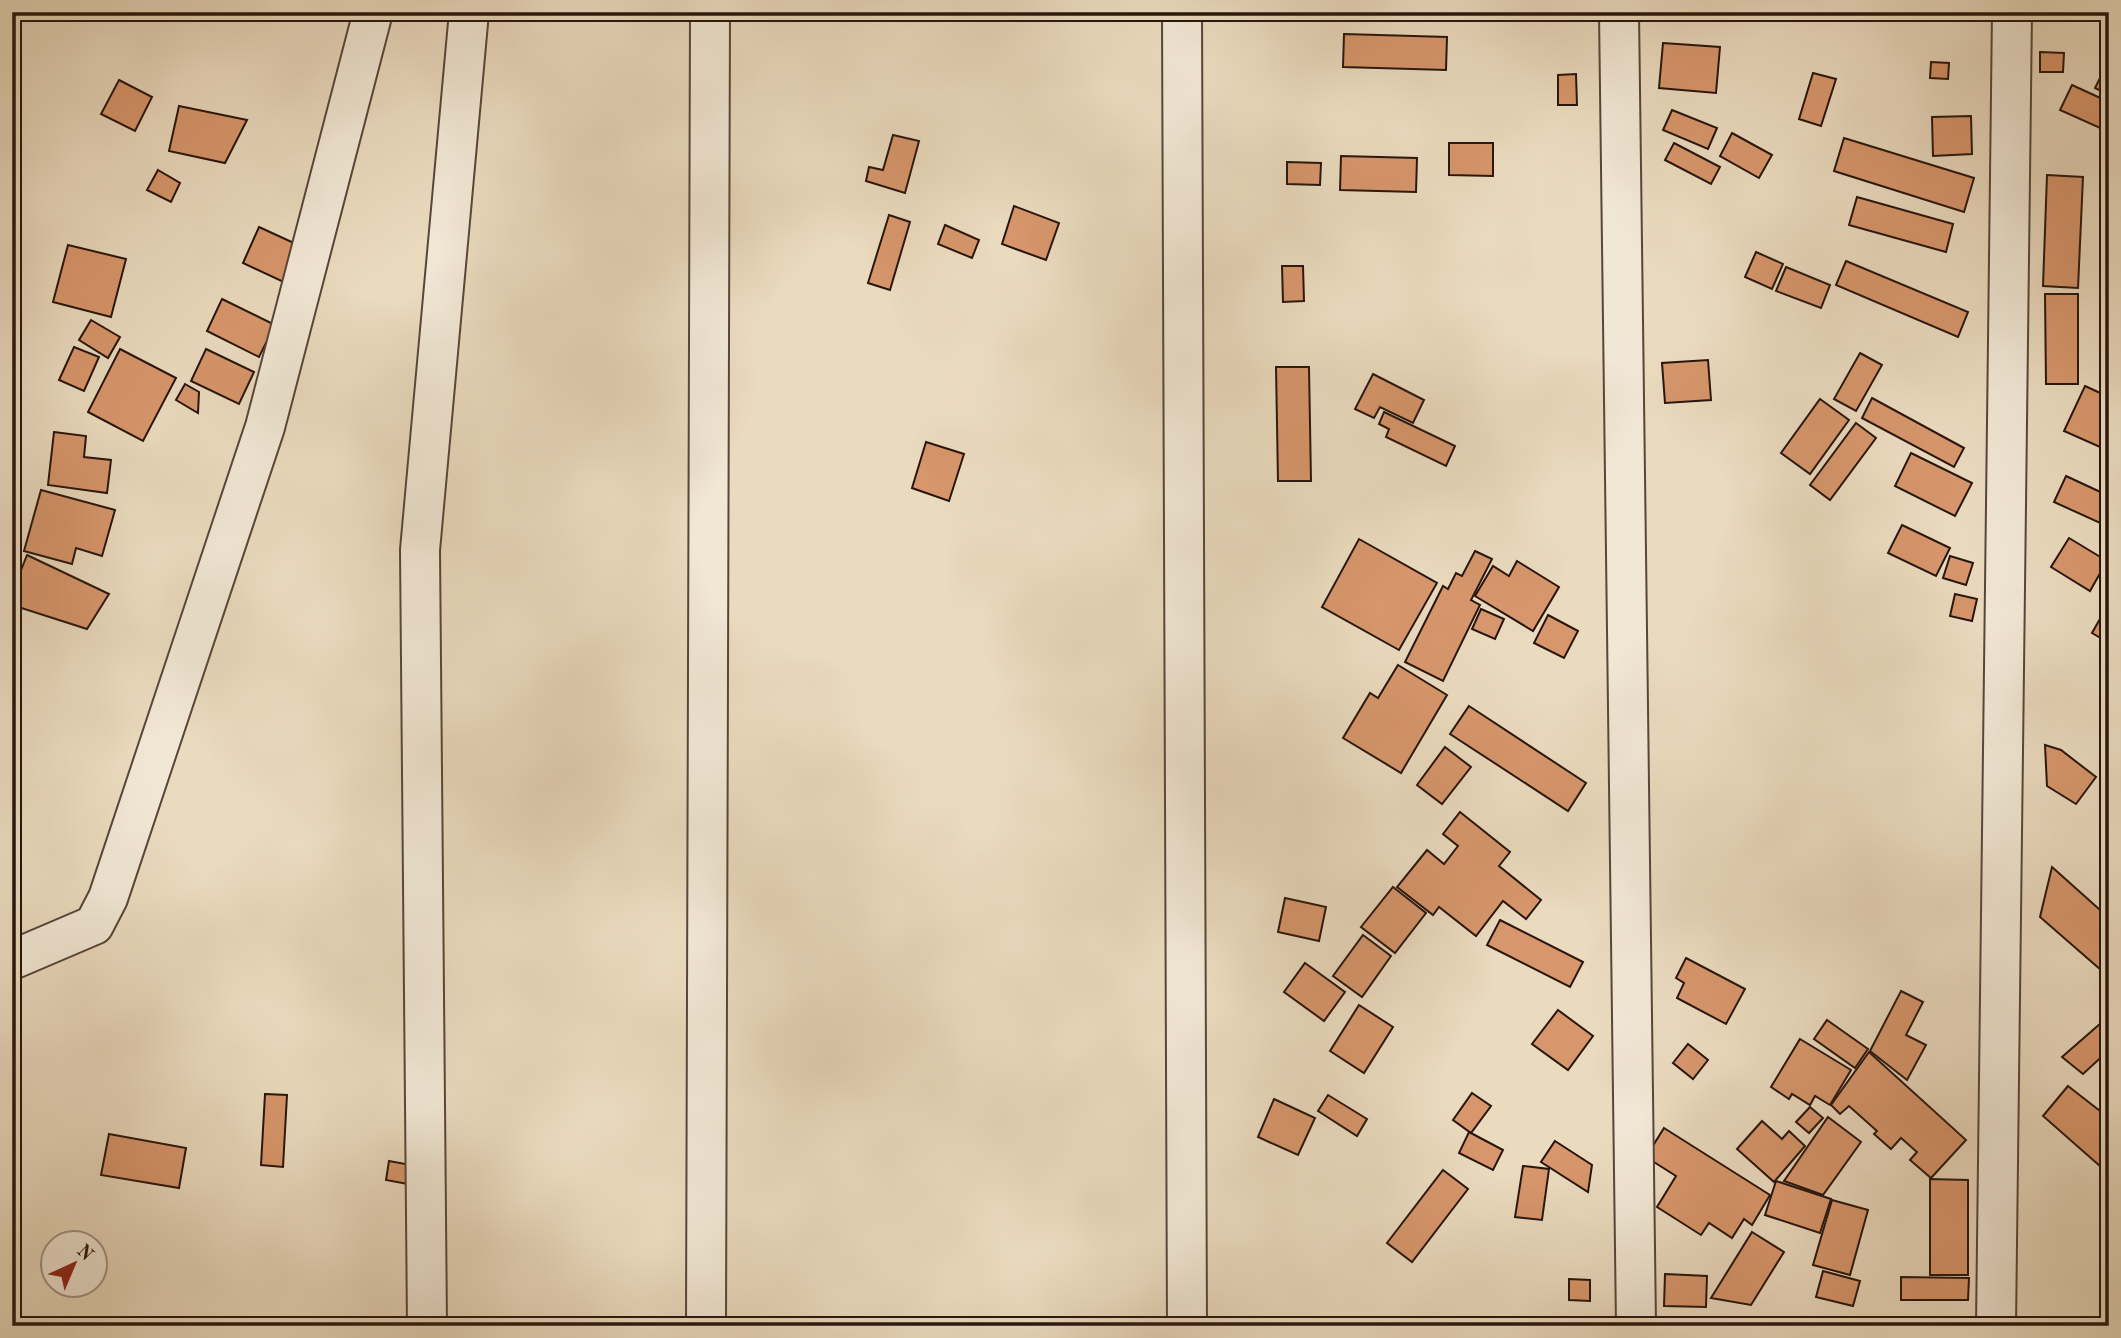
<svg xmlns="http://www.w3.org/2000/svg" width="2121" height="1338" font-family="'Old Standard TT',serif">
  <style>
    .building { fill: #d7966b; stroke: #28150e; stroke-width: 2 }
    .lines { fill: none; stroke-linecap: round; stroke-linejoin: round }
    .minor-casing { stroke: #58463a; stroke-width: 42 }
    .minor { stroke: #f1e7d5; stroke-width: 38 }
  </style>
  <rect width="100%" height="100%" fill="#eadabe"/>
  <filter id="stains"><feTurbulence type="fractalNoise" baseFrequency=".00286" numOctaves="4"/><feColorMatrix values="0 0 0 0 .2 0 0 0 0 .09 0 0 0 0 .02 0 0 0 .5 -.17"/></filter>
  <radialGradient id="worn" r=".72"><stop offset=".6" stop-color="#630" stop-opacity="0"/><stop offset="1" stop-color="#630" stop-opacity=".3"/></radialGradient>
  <!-- building -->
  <g class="building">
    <polygon points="1344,34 1447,37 1446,70 1343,67"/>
    <polygon points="1663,43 1720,47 1716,93 1659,88"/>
    <polygon points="2040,52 2064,53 2063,72 2040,72"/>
    <polygon points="1931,62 1949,63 1948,79 1930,78"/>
    <polygon points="1813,73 1836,79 1821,126 1799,119"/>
    <polygon points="1576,74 1577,105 1558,105 1558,75"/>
    <polygon points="2102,74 2109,78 2109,95 2095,88"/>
    <polygon points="119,80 152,97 135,131 101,114"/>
    <polygon points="2072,85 2109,102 2109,132 2060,110"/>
    <polygon points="179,106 247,120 225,163 169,151"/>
    <polygon points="1672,110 1717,128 1708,149 1663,130"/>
    <polygon points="1971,116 1972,154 1933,156 1932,117"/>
    <polygon points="1732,133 1772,155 1759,178 1720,156"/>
    <polygon points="893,135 919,141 905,193 866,181 869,167 883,170"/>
    <polygon points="1844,138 1974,178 1964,212 1834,171"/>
    <polygon points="1449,143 1493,143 1493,176 1449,175"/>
    <polygon points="1674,143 1720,167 1711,184 1665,160"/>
    <polygon points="1341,156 1417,158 1416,192 1340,190"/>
    <polygon points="1287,162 1321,163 1320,185 1287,184"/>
    <polygon points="158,170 180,183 171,202 147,190"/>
    <polygon points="2047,175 2083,177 2078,288 2043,286"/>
    <polygon points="1857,197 1953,224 1946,252 1849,225"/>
    <polygon points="1014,206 1059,223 1046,260 1002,244"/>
    <polygon points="889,215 910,222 890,290 868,283"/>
    <polygon points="945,225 979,240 972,258 938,244"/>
    <polygon points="259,227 307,249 290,285 243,263"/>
    <polygon points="68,245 126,259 111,317 53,302"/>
    <polygon points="1756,252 1783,264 1772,289 1745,277"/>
    <polygon points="1846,261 1968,312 1958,337 1836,285"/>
    <polygon points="1282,266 1303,266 1304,301 1283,302"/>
    <polygon points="1786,267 1830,285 1821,308 1776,291"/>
    <polygon points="2045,294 2078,294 2078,384 2046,384"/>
    <polygon points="222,299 275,325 259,357 207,331"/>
    <polygon points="91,320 120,337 108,358 79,340"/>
    <polygon points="74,347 99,357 84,391 59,380"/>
    <polygon points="120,349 176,378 143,441 88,412"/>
    <polygon points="206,349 254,372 239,404 191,381"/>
    <polygon points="1860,353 1882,365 1856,411 1834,399"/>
    <polygon points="1708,360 1711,400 1665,403 1662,363"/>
    <polygon points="1276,367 1309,367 1311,481 1278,481"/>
    <polygon points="1373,374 1424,400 1413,423 1380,407 1374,418 1355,409"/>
    <polygon points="185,384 199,392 198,413 176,400"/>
    <polygon points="2085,386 2109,397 2109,451 2064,431"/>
    <polygon points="1872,398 1964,448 1954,467 1862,418"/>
    <polygon points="1820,399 1849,420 1810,474 1781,453"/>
    <polygon points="1384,412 1455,446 1446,466 1386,437 1389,429 1379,424"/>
    <polygon points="1856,423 1876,438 1830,500 1810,485"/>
    <polygon points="54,432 86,436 84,457 111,460 107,493 48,485"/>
    <polygon points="926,442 964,454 949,501 912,488"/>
    <polygon points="1911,453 1972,483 1955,516 1895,486"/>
    <polygon points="2066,476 2109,496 2109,527 2054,502"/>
    <polygon points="41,490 115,510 102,556 76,548 72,564 24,551"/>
    <polygon points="1902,525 1950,548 1936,576 1888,553"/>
    <polygon points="2069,538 2107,561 2090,591 2051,567"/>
    <polygon points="1359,539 1437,583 1399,650 1322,607"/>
    <polygon points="1475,551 1492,559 1471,600 1480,605 1443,681 1405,662 1443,586 1448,589 1456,573 1462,576"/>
    <polygon points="27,555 109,594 87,629 12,605 12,593"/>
    <polygon points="1950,556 1973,563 1966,585 1943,578"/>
    <polygon points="1517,561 1559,587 1533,631 1475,596 1493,566 1509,576"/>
    <polygon points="1955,594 1977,599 1972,621 1950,616"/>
    <polygon points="2109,603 2109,643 2092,633"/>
    <polygon points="1481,609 1504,619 1495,639 1472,629"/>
    <polygon points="1548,615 1578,631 1564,658 1534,643"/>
    <polygon points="1398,665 1447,695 1401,773 1343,738 1370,693 1378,698"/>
    <polygon points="1469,706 1586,783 1568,811 1450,734"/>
    <polygon points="2045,745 2061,750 2096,777 2076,804 2047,786"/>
    <polygon points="1445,747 1471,767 1442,804 1417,785"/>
    <polygon points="1460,812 1510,852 1499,866 1541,900 1526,919 1503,901 1476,936 1439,907 1433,915 1397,887 1427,850 1444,864 1458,846 1443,834"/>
    <polygon points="2052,867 2109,918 2109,977 2040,917"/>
    <polygon points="1393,887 1426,913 1395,953 1361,927"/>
    <polygon points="1285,898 1326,907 1319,941 1278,932"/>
    <polygon points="1500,920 1583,962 1570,987 1487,945"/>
    <polygon points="1363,935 1391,956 1362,997 1333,976"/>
    <polygon points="1686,958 1745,989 1726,1024 1677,998 1684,983 1676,978"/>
    <polygon points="1305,963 1345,992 1324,1021 1284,992"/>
    <polygon points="1901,991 1923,1002 1906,1035 1926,1045 1907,1080 1870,1051"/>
    <polygon points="1359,1005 1393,1027 1364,1073 1330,1051"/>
    <polygon points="1558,1010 1593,1036 1568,1070 1532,1044"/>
    <polygon points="2109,1016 2109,1050 2083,1074 2062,1057"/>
    <polygon points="1827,1020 1868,1049 1855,1068 1814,1039"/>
    <polygon points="1800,1039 1851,1070 1830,1105 1815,1096 1810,1105 1792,1094 1789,1099 1771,1087"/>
    <polygon points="1688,1044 1708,1060 1693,1079 1673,1063"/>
    <polygon points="1869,1052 1966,1140 1931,1178 1910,1160 1917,1152 1901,1138 1891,1149 1874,1134 1877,1131 1849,1106 1840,1114 1831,1105"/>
    <polygon points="2068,1086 2109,1118 2109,1174 2043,1116"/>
    <polygon points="1472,1093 1491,1106 1471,1133 1453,1120"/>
    <polygon points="265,1094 287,1095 283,1167 261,1165"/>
    <polygon points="1328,1095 1367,1119 1357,1136 1318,1111"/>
    <polygon points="1274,1099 1315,1118 1298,1155 1258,1137"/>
    <polygon points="1810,1107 1823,1118 1809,1133 1796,1122"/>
    <polygon points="1828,1117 1861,1142 1823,1195 1784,1181"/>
    <polygon points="1762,1121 1782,1139 1789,1131 1805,1146 1774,1182 1737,1149"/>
    <polygon points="1664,1128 1770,1195 1752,1225 1744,1219 1732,1238 1709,1223 1701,1235 1657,1207 1676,1176 1646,1157"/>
    <polygon points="1469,1132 1503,1150 1493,1170 1459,1153"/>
    <polygon points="109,1134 186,1148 179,1188 101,1175"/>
    <polygon points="1555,1141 1592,1165 1588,1192 1541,1162"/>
    <polygon points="389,1161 411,1165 408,1184 386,1180"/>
    <polygon points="1523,1166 1549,1169 1542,1220 1515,1217"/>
    <polygon points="1443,1170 1468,1189 1412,1262 1387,1243"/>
    <polygon points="1930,1179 1968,1180 1968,1275 1930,1275"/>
    <polygon points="1776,1181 1831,1199 1820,1233 1765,1215"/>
    <polygon points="1832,1200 1868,1210 1850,1275 1813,1265"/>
    <polygon points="1752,1232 1784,1252 1751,1305 1711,1298"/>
    <polygon points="1823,1271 1860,1281 1853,1306 1816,1297"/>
    <polygon points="1665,1274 1707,1276 1706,1307 1664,1306"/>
    <polygon points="1901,1277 1969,1278 1968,1300 1901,1300"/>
    <polygon points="1569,1279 1590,1280 1590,1301 1569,1300"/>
  </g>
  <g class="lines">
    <!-- minor casing -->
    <g class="minor-casing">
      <g id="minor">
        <polyline points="1182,12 1187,1326"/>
        <polyline points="1619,12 1636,1326"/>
        <polyline points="12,960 94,925 108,898 265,427 373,12"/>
        <polyline points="427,1326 420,550 469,12"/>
        <polyline points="706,1326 710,12"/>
        <polyline points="1996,1326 2012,12"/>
      </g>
    </g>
    <!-- minor -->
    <use href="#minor" class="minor"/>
  </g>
  <!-- margin -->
  <rect width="2121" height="1338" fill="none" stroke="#eadabe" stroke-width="42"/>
  <rect x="14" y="14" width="2093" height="1310" fill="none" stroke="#28150e" stroke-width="3.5"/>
  <rect x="21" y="21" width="2079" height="1296" fill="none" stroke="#28150e" stroke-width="2"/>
  <!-- north arrow -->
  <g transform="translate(74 1264) rotate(44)"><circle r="33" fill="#f1e7d5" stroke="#a19385" stroke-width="2"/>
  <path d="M0-5L12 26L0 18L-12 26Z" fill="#8f2418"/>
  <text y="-10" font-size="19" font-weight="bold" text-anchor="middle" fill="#28150e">N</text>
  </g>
  <rect width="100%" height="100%" filter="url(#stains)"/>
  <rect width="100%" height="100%" fill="url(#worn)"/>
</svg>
